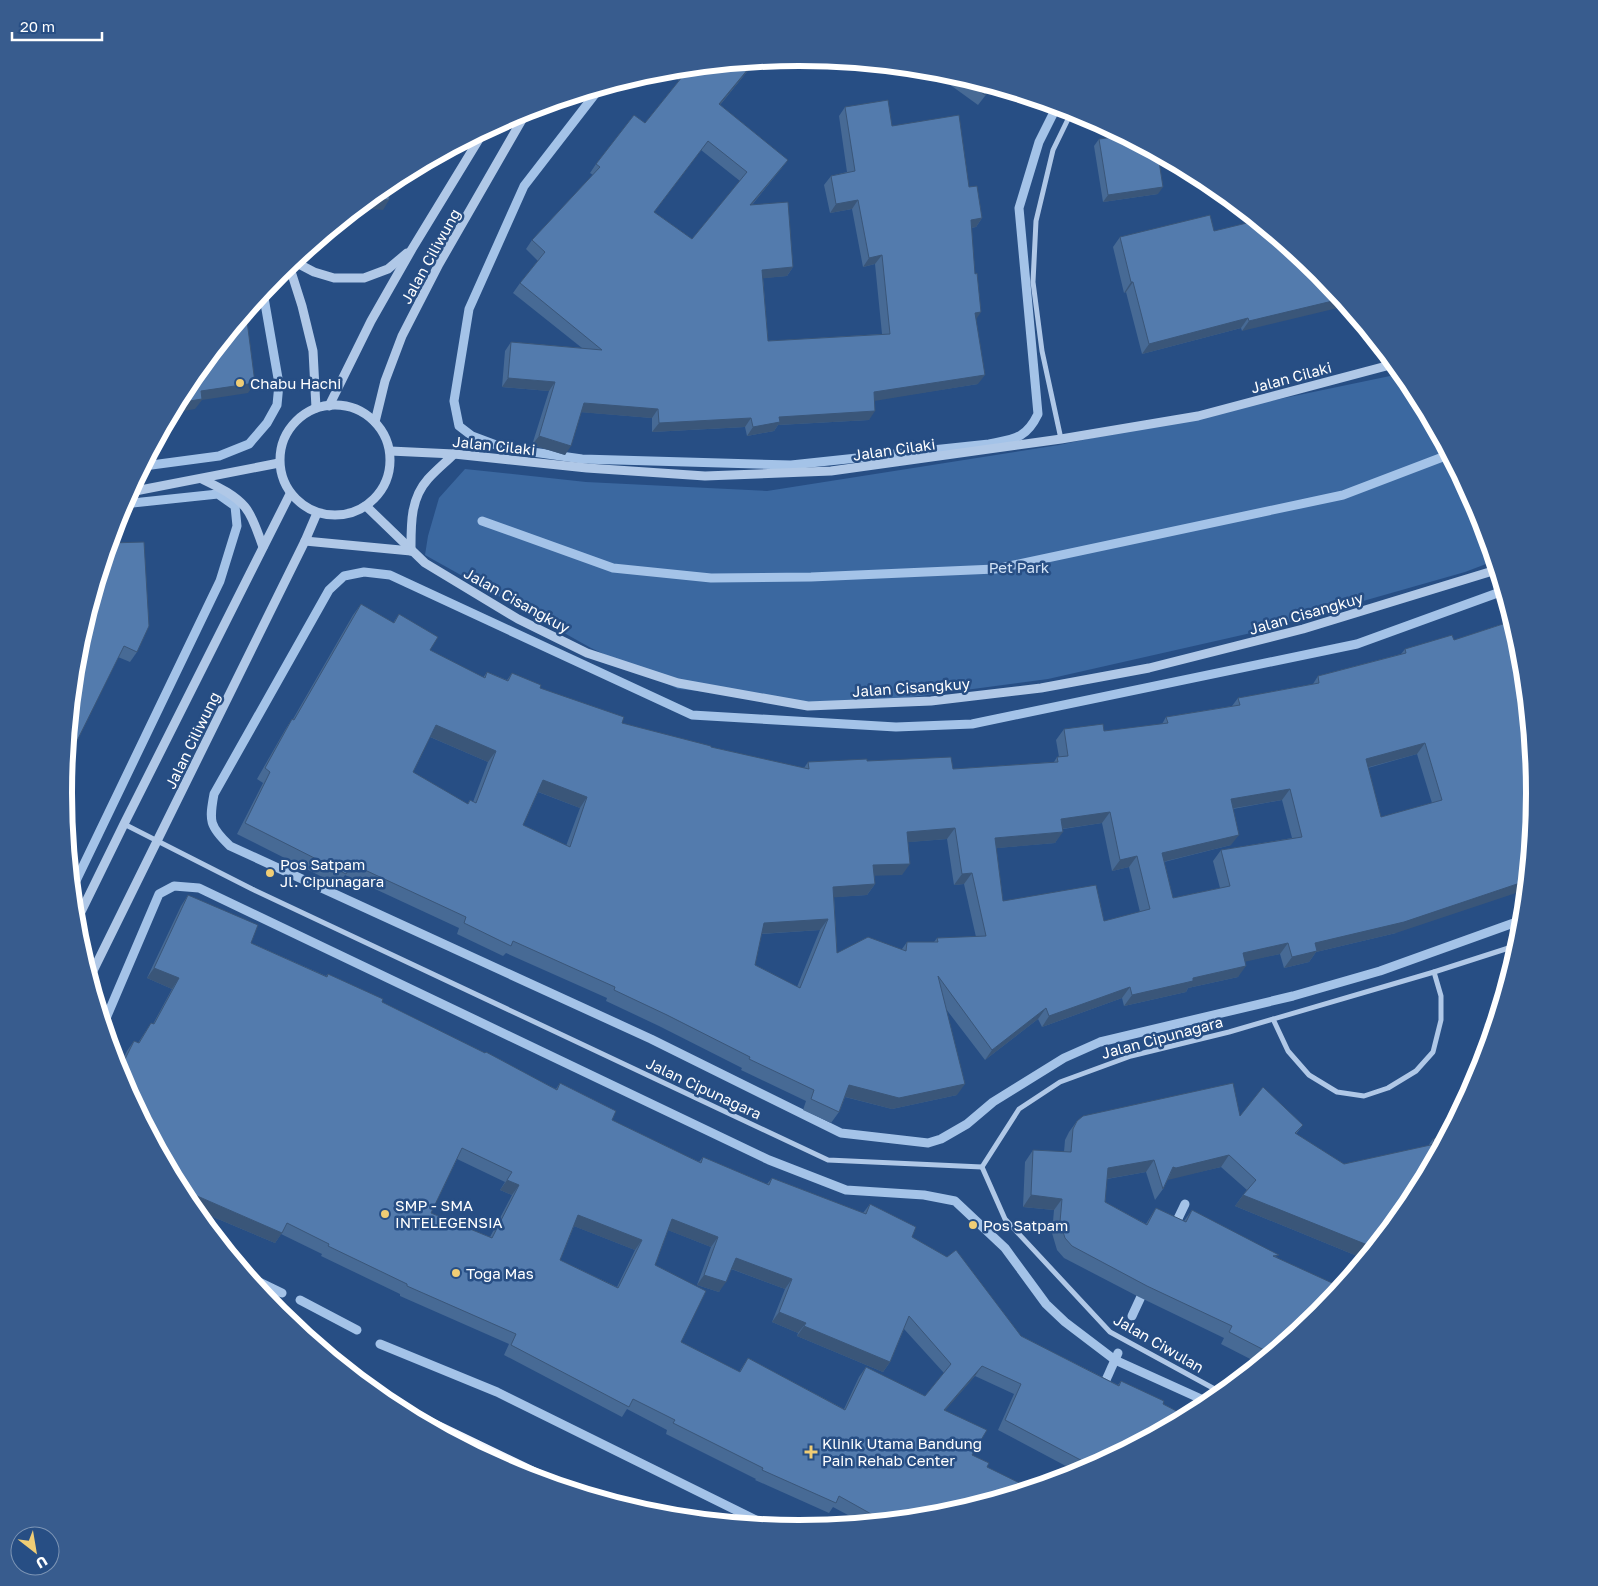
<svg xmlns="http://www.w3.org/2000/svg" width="1598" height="1586" font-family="'Golos Text',sans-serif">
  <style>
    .green { fill: #3b68a0 }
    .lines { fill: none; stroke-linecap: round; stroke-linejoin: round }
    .stream { stroke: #a4c3e8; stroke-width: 9 }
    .minor { stroke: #b0c8e7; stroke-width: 5 }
    .tertiary { stroke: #b0c8e7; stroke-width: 9 }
    .primary { stroke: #f2f6fe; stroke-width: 12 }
    .wall { fill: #476a95; fill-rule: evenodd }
    .shaded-wall { fill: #3a5679 }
    .building { fill: #537bad; stroke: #3a5679; fill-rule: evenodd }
    .poi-dot { fill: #f0cd75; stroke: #274e84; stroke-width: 2 }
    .labels { text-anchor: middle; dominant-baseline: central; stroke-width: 5; stroke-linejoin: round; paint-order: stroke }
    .street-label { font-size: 15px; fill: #fff; stroke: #274e84 }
    .poi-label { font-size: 15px; fill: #fff; stroke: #274e84; text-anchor: start }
    .park-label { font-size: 15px; fill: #d3e3f6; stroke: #274e84 }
    .rim { fill: none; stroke: #fff; stroke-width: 6 }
  </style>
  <rect width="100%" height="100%" fill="#274e84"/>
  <!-- green -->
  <polygon class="green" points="1401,372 1411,385 1479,512 1494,561 1465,572 1251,633 1048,679 845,706 678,689 591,648 425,555 428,536 439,498 465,469 586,482 767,491 1059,445 1390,376"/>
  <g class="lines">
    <!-- stream -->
    <g class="stream">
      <path d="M599,89L524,186L469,309L454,401L459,426L472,436L504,448L582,459L791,465L989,444C1014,439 1026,439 1038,414L1019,208L1039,142L1057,106"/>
      <polyline points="144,466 219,456 249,444 267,423 277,405 279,384 263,292"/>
      <polyline points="482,521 613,568 711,578 811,577 995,569 1343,495 1448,455"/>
      <path d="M1503,591L1357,644L972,724L896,727L692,715L390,575L364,572L344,576L329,590L214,794C209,821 209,826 230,846L651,1039L841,1133L928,1143L941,1139L967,1124L993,1102L1064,1058L1100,1042L1293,996L1380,971L1522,920"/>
      <polyline points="73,887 220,581 237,526 235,506 218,494 123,504"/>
      <polyline points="104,1023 159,894 174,886 199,888 769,1160 846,1190 924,1195 955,1201 1005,1248 1046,1304 1065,1322 1115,1360 1210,1403"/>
      <polyline points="1173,1229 1185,1204"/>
      <polyline points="249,1277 282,1293"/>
      <polyline points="300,1300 357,1330"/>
      <polyline points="1132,1316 1145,1288"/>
      <polyline points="380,1344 497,1392 766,1525"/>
      <polyline points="1102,1389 1118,1353"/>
    </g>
    <!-- minor -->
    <g class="minor">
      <polyline points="1061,439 1042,351 1033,282 1036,221 1053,150 1072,111"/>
      <polyline points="124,824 252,889 828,1160 982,1167"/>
      <polyline points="1273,1019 1288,1051 1309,1075 1337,1092 1364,1096 1388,1088 1416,1071 1433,1052 1441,1020 1441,996 1434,972"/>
      <polyline points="982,1167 1019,1109 1060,1082 1131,1056 1229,1032 1434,972 1518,945"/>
      <polyline points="982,1167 1005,1219 1110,1332 1222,1393"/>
    </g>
    <!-- tertiary -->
    <g class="tertiary">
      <polyline points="293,261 314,272 334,278 364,278 388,269 407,253"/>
      <polyline points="289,265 302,306 313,351 316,408"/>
      <circle cx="335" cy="460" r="55"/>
      <polyline points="329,406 371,321 412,249 484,131"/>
      <polyline points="375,422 385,381 402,336 439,264 527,111"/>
      <polyline points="390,451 454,454 587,468 705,476 831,471 1061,439 1198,416 1394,364"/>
      <path d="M202,479C216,486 234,494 245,507C254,518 258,534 263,547"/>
      <polyline points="130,492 279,463"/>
      <polyline points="366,506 425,563 518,619 587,653 678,683 808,706 931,701 1041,688 1149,668 1303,629 1496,570"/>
      <polyline points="305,541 411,551"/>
      <path d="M411,551C411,525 410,499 428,479C436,470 446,462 454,454"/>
      <polyline points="76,922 124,824 290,494"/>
      <polyline points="90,977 305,541 317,513"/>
    </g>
    <!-- primary -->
    <polyline class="primary" points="400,1409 556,1484"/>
  </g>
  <!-- wall -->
  <g class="wall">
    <path d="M755,62L720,105L788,160L781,169L752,205L793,267L787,276L763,278L768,341L882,334L875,264L863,267L852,209L830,213L824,185L831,176L847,172L839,116L845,107L892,126L969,187L982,218L976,227L971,228L978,384L875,400L869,420L778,425L774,431L747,436L745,427L652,432V418L581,412L565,455L532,445L549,391L502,387L505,351L511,342L582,348L513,293L520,283L538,261L526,249L532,240L593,175L590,173L596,164L645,123L679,81L676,78L682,69ZM701,150L740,181L692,239L654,212Z"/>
    <polygon points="931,71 943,72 992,87 978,105"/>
    <polygon points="1099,139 1158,194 1103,202 1094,146"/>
    <polygon points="1214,231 1286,249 1319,273 1242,331 1241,328 1142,354 1126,292 1124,293 1113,247 1120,237"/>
    <polygon points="110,543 137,652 130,662 118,657"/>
    <path d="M361,604L393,623L399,614L430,650L483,678L487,672L507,680L512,673L540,688L622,723L711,747L804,768L808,762L867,761L953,769L1054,762L1057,757H1059L1056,740L1064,729L1104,731L1162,724L1166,717L1232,706L1238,698L1313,684L1318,676L1401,654L1405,649L1454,640L1512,621L1396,933L1316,952L1309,962L1284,968L1280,954L1245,961L1238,977L1188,988L1186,992L1124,1006L1122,998L1042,1027L1038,1019L985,1060L946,1009L957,1095L892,1109L845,1097L839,1112L831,1123L803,1110L806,1101L741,1070L742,1068L659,1026L606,1001L607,998L506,953L503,956L457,934L459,928L345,875L338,885L237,834L263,783L257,779L285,730L292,719H293L353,615ZM430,737L488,762L473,802L470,800L467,804L413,772ZM1417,754L1432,803L1381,817L1368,768ZM538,792L580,808L566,846L523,825ZM1282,800L1292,838L1221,850L1213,861L1220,888L1173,898L1164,862L1231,845L1233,809ZM1102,823L1112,871L1129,867L1140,912L1104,921L1003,901L996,848L1055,843L1063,829ZM947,839L954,885L964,884L976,937L937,938L934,942H907L902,949L837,953L834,897L867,895L875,884L874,875H902L908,842ZM820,930L797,987L755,965L761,934Z"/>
    <path d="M188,895L251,943L326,976L328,974L382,1002L556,1089L560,1083L612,1120L699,1162L703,1157L767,1184L772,1178L863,1213L870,1204L912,1237L1021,1336L1118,1385L1121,1381L1163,1404L1186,1416L1079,1473L998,1430L1014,1394L975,1376L945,1410L972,1455L942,1514L861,1522L833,1507L829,1513L755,1480L756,1479L666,1434L667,1430L627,1409L622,1417L504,1355L509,1344L400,1296V1294L321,1256L322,1254L281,1234L275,1243L192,1208L187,1201L119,1074L118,1069L127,1051L134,1041L138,1043L151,1023L153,1024L172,989L147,978L181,906ZM457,1159L505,1182L500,1190L512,1195L490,1237L431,1213ZM574,1226L635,1250L617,1287L560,1260ZM668,1230L711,1247L697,1285L719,1292L731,1269L785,1289L772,1322L798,1333L797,1336L883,1372L890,1362L904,1329L944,1373L925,1396L866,1367L859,1377L844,1409L748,1358L739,1372L681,1342L655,1265Z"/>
    <polygon points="1500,1004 1492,1031 1484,1025 1492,1013"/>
    <polygon points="1488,1044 1486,1051 1484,1049"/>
    <polygon points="1240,1116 1303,1125 1296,1134 1344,1164 1428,1146 1433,1139 1446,1134 1362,1258 1235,1206 1243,1195 1247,1190 1221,1167 1168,1179 1163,1189 1155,1200 1146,1172 1107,1179 1105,1202 1146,1224 1156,1208 1184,1221 1192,1210 1277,1257 1319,1313 1258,1363 1221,1344 1224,1338 1139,1297 1064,1258 1057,1250 1052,1233 1054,1210 1023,1207 1025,1162 1033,1150 1064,1152 1065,1140 1069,1132 1077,1121"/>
  </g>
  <!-- shaded-wall -->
  <g class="shaded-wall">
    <polygon points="754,62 755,62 713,113 719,104"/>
    <polygon points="788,160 781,169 744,214 750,205"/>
    <polygon points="1163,187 1158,194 1103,202 1108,195"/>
    <polygon points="369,199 389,200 383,210 358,208"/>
    <polygon points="858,200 852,209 830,213 836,204"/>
    <polygon points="982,218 976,227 964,229 971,220"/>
    <polygon points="882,255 875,264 863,267 869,258"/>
    <polygon points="793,267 787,276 756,279 762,270"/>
    <polygon points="1131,282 1133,282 1126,292 1124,293"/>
    <polygon points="1341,299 1346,306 1242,331 1249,321"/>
    <polygon points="981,312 975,321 975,313"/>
    <polygon points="1248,318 1241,328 1142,354 1149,344"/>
    <polygon points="985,375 978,384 868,402 874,392"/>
    <polygon points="508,378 555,382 549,391 502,387"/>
    <polygon points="255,383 248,393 202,400 195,409 172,413 177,403 201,391"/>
    <polygon points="584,403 658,409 652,418 578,412"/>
    <polygon points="875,411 869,420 778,425 774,431 747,436 753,427 779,417"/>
    <polygon points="751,418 745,427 652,432 659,423"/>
    <polygon points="539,436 571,446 565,455 532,445"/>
    <polygon points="436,725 496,751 488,762 428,736"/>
    <polygon points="1425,743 1417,754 1358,770 1366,759"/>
    <polygon points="543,780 587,797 580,808 536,791"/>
    <polygon points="1290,789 1282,800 1223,810 1231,799"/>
    <polygon points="1110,812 1102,823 1054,830 1061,819"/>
    <polygon points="955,828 947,839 899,843 907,832"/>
    <polygon points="1063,832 1055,843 987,849 995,838"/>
    <polygon points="1239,835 1231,845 1154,864 1162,853"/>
    <polygon points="1137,856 1129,867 1112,871 1120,860"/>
    <polygon points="910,864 902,875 866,876 873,865"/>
    <polygon points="972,873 964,884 954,885 962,874"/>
    <polygon points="1526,881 1525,890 1396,933 1316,952 1309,962 1284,968 1292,957 1315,943"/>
    <polygon points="875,884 867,895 826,898 833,887"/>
    <polygon points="828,919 820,930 756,934 764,923"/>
    <polygon points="1288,943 1280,954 1235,964 1243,953"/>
    <polygon points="1246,966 1238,977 1188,988 1186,992 1124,1006 1132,995 1193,978"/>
    <polygon points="154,968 179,978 172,989 147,978"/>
    <polygon points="1130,987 1122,998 1042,1027 1049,1016"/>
    <polygon points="1046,1008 1038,1019 985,1060 992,1050"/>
    <polygon points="965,1084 957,1095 892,1109 842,1096 849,1085"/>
    <polygon points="1229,1155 1221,1167 1168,1180 1173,1167"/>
    <polygon points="1154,1160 1146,1172 1100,1180 1108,1168"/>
    <polygon points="507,1180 519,1185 512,1195 500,1190"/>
    <polygon points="188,1192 282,1233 275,1243 192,1208 187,1201 185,1197"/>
    <polygon points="1031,1195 1062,1199 1054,1210 1023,1207"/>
    <polygon points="1243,1195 1374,1246 1364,1258 1362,1258 1235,1206"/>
    <polygon points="578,1215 642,1240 635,1250 571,1225"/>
    <polygon points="672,1219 718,1237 711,1247 665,1229"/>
    <polygon points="736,1258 792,1279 785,1289 729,1268"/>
    <polygon points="704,1275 726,1282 719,1292 697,1285"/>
    <polygon points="779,1312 806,1323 798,1333 772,1322"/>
    <polygon points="804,1326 890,1362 883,1372 797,1336"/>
    <polygon points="982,1366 975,1376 937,1420 944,1410"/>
  </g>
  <!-- building -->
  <g class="building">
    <path d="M754,62L719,104L788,160L750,205L788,202L793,267L762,270L768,341L890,334L882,255L869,258L858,200L836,204L831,176L855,171L845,107L888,100L892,126L959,115L969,187L977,186L982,218L971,220L975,274L977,273L981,312L975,313L985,375L874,392L875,411L779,417L780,422L753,427L751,418L659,423L658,409L584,403L571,446L539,436L555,382L508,378L511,342L602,350L520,283L545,252L532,240L600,167L596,164L634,115L645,123L686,72L682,69ZM708,141L747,172L692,239L654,212Z"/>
    <polygon points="961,77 992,86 985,95"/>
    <polygon points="1122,136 1158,155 1163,187 1108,195 1099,139"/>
    <polygon points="390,181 389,200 369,199"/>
    <polygon points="1210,215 1214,231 1255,221 1285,245 1286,249 1289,248 1319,273 1341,299 1249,321 1248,318 1149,344 1133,282 1131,282 1120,237"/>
    <polygon points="246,313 255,383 201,391 202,399 177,403 188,384"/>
    <polygon points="144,542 149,626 137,652 124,646 66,763 78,649 110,543"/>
    <path d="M361,604L394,623L399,614L438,637L430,650L485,678L487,672L508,681L512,673L541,685L540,688L624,717L622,723L711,746V747L809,769L808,762L867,759V761L951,757L953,769L1058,762L1057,757L1068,756L1064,729L1103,724L1104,731L1168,723L1166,717L1240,705L1238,698L1319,683L1318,676L1406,653L1405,649L1452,635L1454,640L1512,621L1520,650L1534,793L1526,881L1404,922L1315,943L1317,951L1292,957L1288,943L1243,953L1246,966L1193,978V981L1132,995L1130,987L1049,1016L1046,1008L992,1050L938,976L965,1084L899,1098L849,1085L839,1112L811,1099L814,1090L749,1059L750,1057L667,1015L614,990L615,987L513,941L511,946L464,923L466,917L352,864L346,874L245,823L270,772L265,768L292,719L294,720ZM436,725L496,751L476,803L470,800L468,804L413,772ZM1425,743L1442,800L1381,817L1366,759ZM543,780L587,797L570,847L523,825ZM1290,789L1302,837L1221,850L1230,886L1173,898L1162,853L1239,835L1231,799ZM1110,812L1120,860L1137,856L1150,909L1104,921L1096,885L1003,901L995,838L1063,832L1061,819ZM955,828L962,874L972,873L986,936L937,938L938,942H907L906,951L868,937L837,953L833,887L875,884L873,865L910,864L907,832ZM828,919L800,988L755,965L764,923Z"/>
    <path d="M188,895L258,925L251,943L327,977L328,974L383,999L382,1002L485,1053L486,1052L557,1090L560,1083L616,1111L612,1120L701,1163L703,1157L769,1185L772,1178L866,1214L870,1204L916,1227L912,1237L947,1257L956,1250L1021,1336L1119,1386L1121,1381L1164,1401L1163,1404L1186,1416L1092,1466L1005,1420L1021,1384L982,1366L944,1410L987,1430L972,1455L989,1463L987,1467L1030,1488L942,1514L882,1520L839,1496L836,1503L762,1470L763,1468L673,1423L675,1420L633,1399L629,1407L511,1345L516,1334L407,1286V1284L328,1246L329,1244L287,1223L282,1233L188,1192L185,1197L119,1071L134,1041L139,1043L151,1023L154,1024L179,978L154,968ZM462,1148L512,1172L507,1180L519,1185L492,1238L431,1213ZM578,1215L642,1240L618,1288L560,1260ZM672,1219L718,1237L704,1275L726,1282L736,1258L792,1279L779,1312L806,1323L804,1326L890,1362L909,1316L951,1364L925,1396L866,1367L845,1410L748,1358L740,1372L681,1342L706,1291L655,1265Z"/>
    <polygon points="1500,1004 1496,1016 1492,1013"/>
    <polygon points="1233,1083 1240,1116 1263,1087 1303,1125 1295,1133 1344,1164 1435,1144 1433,1139 1446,1134 1410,1202 1374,1246 1370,1246 1243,1195 1256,1180 1229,1155 1176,1168 1173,1167 1163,1189 1154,1160 1108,1168 1105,1202 1147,1225 1156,1208 1186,1222 1192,1210 1279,1255 1273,1256 1341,1287 1319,1313 1274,1350 1270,1348 1268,1352 1229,1332 1232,1326 1147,1286 1072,1246 1065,1238 1060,1222 1062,1199 1031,1195 1033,1150 1071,1152 1073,1129 1077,1121 1083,1116"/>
  </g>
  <!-- markers -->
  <g class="poi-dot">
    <circle cx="240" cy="383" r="5"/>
    <circle cx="270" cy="873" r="5"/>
    <circle cx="385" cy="1214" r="5"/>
    <circle cx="973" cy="1225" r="5"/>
    <circle cx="456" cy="1273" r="5"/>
    <path d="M808.5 1444.5h5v5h5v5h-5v5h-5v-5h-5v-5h5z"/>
  </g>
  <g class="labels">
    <!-- street labels -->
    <g class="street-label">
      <text transform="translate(430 256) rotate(-61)">Jalan Ciliwung</text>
      <text transform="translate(1291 377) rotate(-15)">Jalan Cilaki</text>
      <text transform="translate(494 445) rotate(6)">Jalan Cilaki</text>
      <text transform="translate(894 449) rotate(-8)">Jalan Cilaki</text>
      <text transform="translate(517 600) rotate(29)">Jalan Cisangkuy</text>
      <text transform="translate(1306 613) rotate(-16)">Jalan Cisangkuy</text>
      <text transform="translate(911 687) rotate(-4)">Jalan Cisangkuy</text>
      <text transform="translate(192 740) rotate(-64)">Jalan Ciliwung</text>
      <text transform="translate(1162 1037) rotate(-15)">Jalan Cipunagara</text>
      <text transform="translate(704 1088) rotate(25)">Jalan Cipunagara</text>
      <text transform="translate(1159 1343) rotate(30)">Jalan Ciwulan</text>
    </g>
    <!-- poi labels -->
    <g class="poi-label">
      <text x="250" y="383">Chabu Hachi</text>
      <text x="280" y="864">Pos Satpam<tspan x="280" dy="17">Jl. Cipunagara</tspan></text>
      <text x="395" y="1205">SMP - SMA<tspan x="395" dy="17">INTELEGENSIA</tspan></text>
      <text x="983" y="1225">Pos Satpam</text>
      <text x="466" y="1273">Toga Mas</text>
      <text x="822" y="1443">Klinik Utama Bandung<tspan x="822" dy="17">Pain Rehab Center</tspan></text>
    </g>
    <!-- park labels -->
    <g class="park-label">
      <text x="1019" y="567">Pet Park</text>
    </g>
  </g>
  <!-- crop -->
  <path d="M0 0H1598V1586H0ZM72 793a727 727 0 1 1 1454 0a727 727 0 1 1-1454 0Z" fill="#385c8e" fill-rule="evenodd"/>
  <path class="rim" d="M72 793a727 727 0 1 1 1454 0a727 727 0 1 1-1454 0Z"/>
  <!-- north arrow -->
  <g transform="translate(35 1551) rotate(149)"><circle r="24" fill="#274e84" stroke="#7d95b5"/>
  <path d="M0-4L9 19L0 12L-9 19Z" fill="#f0cd75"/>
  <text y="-8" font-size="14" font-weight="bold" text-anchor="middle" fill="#ffffff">U</text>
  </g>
  <!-- scale -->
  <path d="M12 32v8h90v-8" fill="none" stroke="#ffffff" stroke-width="2.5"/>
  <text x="20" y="32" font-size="15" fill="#ffffff" stroke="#274e84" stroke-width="4" paint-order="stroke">20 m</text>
</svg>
